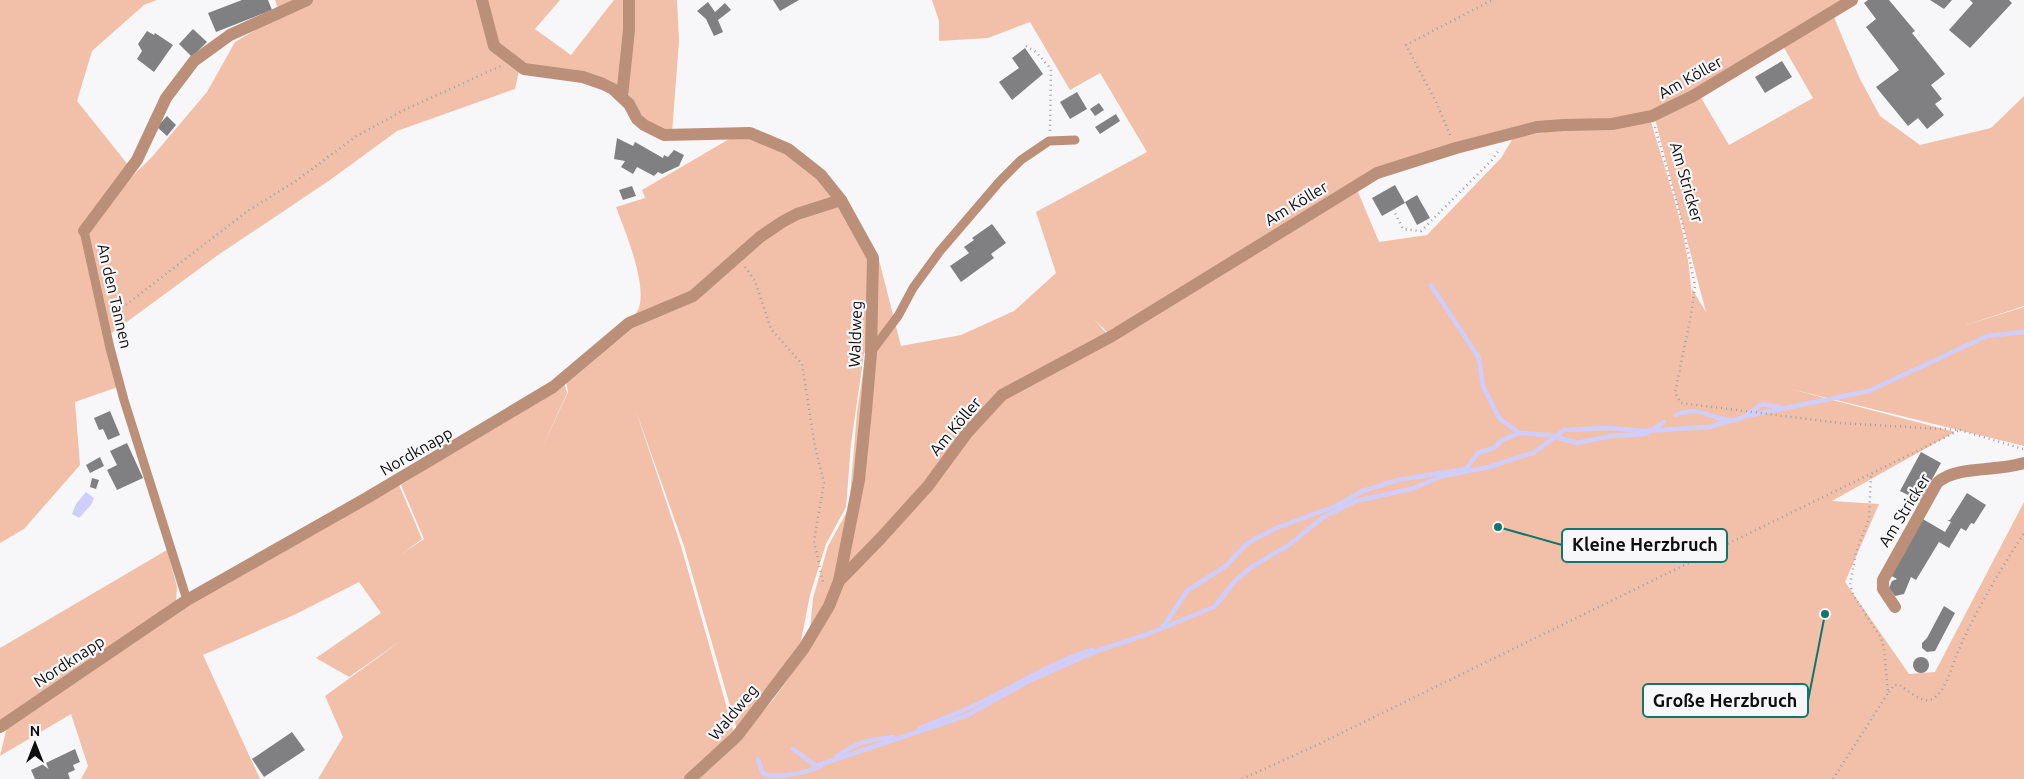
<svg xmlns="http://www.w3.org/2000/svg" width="2024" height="779" font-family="Ubuntu,sans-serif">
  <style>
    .green { fill: #f2c0a8 }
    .water { fill: #cfcefe }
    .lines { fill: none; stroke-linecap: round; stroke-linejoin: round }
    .stream { stroke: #cfcefe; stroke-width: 4.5 }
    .building { fill: #808083 }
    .path { stroke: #9e9ea0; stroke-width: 2.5; stroke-dasharray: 1 4; stroke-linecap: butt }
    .lane { stroke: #bc8f78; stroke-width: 9 }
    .street { stroke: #bc8f78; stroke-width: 12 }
    .labels { text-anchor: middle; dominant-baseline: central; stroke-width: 4.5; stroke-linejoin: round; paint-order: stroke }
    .street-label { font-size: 16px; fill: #0e0e0f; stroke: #f7f7fa }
    .leader { fill: none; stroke: #0f766e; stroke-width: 2 }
    .callout-dot { fill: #0f766e; stroke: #f7f7fa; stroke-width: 2 }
    .callout { fill: #f7f7fa; stroke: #0f766e; stroke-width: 2 }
    .callout-label { font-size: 18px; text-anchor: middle; font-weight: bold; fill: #0e0e0f }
  </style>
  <rect width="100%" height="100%" fill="#f7f7fa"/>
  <!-- green -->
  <g class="green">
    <polygon points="0,0 157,0 144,5 92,51 77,101 129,166 81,230 118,387 75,402 80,465 24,529 0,543"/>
    <polygon points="275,0 479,0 492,48 519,71 515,89 397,131 330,180 218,255 109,335 88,234 117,191 151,158 207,92 235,42 280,15"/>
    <polygon points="485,0 560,0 535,29 571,55 614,0 627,0 619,87 525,65 497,45"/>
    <polygon points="632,0 677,0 679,41 672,133 655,128 634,107 625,85"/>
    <path d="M932,0H1845L1692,93L1631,118L1554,122L1375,169L1109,334L1094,319L1112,340L1356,187L1379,242L1427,235L1501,158L1513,138L1565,128L1651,122C1667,176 1687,231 1691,287C1692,300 1690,313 1689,326L1692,289L1706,312L1655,119L1700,96L1729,145L1813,98L1783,46L1833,15L1860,79L1880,116L1920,145L1991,128L2024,96V306L1966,325L2024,307V446L1787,388L1955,432L1832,501L1879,504L1845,582L1909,674L1935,672L2024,502V779H695L739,739L773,700L808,651L813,598L828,546L849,508L857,412L866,352L864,353L851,444L846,507L826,544L810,595L800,646L737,730L684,546L636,411L681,546L734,733L686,779H318L343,737L325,696L402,640L349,677L316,658L381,613L359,582L296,614L203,655L260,779H81L88,766L71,714L0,756L7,727L191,602L399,485L422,539L403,553L424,539L401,485L564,382L567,393L541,450L568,392L566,381L637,312C650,290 625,231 616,207L645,198L642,190L731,138H748L786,151L819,178L878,256L901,346L961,335L1014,311L1056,273L1036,212L1147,152L1100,73L1070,90L1030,22L988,38L939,41V21Z"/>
    <polygon points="167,550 177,587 176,603 0,722 0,648"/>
  </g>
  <!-- water -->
  <polygon class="water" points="86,492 94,498 91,505 79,518 72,514 76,504"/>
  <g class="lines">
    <!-- stream -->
    <g class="stream">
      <polyline points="1431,285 1479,358 1483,386 1499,418 1519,433"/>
      <path d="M1676,415C1699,406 1707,417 1729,420"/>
      <polyline points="1747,416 1869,391 1987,336 2024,332"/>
      <polyline points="1163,627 1187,591 1227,565 1246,544 1276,528 1336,506 1363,491 1398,480 1466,469 1478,453 1494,448 1502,440 1519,433 1548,435 1577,443 1611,436 1646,434 1664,422"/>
      <path d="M920,728C942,719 966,710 988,699C1022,682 1055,661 1092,650"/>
      <polyline points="793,749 816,766 968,715 1027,682 1097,651 1148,634 1214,607 1236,580 1253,566 1289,545 1322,518 1356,501 1411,489 1443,476 1489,467 1535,452 1564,430 1607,428 1646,431 1709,427 1742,418 1762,404 1779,407"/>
      <path d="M836,757C860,740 866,741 893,737"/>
      <path d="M758,759C760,764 761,771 764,774C778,779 808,772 821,766"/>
    </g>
  </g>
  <!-- building -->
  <g class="building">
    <polygon points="242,0 268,0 272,10 216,32 208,13"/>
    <polygon points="773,0 799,0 780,11"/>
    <polygon points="1868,0 1889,0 1915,31 1912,33 1945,74 1931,85 1942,99 1935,104 1944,115 1927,129 1918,118 1908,126 1876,87 1899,70 1866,27 1876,19 1864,3"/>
    <polygon points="1930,0 1952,0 1944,9"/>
    <polygon points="1970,0 2009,0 2012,3 1970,48 1949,30 1973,3"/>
    <polygon points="708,2 715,12 725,3 731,10 718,20 723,32 714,36 706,19 697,11"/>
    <polygon points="193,29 207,42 192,57 179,44"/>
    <polygon points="147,31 154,35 155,33 173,45 154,72 137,59 142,51 138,44"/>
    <polygon points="1025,48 1043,74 1012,100 999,82 1019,68 1012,58"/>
    <polygon points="1782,61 1792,77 1765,93 1755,77"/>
    <polygon points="1077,92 1087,109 1070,119 1060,102"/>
    <polygon points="1099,103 1104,110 1095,116 1090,109"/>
    <polygon points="1116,114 1120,121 1100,134 1095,127"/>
    <polygon points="167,116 176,125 167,136 157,127"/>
    <polygon points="617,138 633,146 635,142 663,158 664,155 668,157 674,150 684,155 679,166 662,174 658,172 654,176 637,167 633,174 621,167 625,161 614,159"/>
    <polygon points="1395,185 1405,203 1382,216 1372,198"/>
    <polygon points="632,186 636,196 623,200 619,190"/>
    <polygon points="1417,195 1430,218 1417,225 1405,202"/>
    <polygon points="992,224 1006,243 991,254 994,258 961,282 950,266 969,253 964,247 974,240 972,238"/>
    <polygon points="110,411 120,435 108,440 103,429 99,430 94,418"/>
    <polygon points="127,443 143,478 117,490 107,470 117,465 110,451"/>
    <polygon points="1921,452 1941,463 1920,501 1900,491"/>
    <polygon points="100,457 104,466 90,473 86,465"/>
    <polygon points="92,478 99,480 96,489 90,487"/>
    <polygon points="1967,493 1986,505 1974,524 1971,523 1966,531 1961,528 1949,548 1939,542 1916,580 1911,577 1904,594 1895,596 1889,588 1892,581 1897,579 1888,574 1921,518 1945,532 1951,522 1947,520 1950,520"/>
    <polygon points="1944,606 1955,613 1935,651 1927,652 1922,648 1922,643 1927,638"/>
    <circle cx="1921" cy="665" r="8"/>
    <polygon points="292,732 305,750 264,777 252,759"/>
    <polygon points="75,749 80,762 73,765 75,770 68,773 70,779 35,779 31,770"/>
  </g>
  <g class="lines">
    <!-- path -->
    <g class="path">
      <polyline points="1026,46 1036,52 1051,69 1050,131"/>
      <polyline points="1655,127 1682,222 1695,286 1691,315 1675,393 1681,403 1840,423 1960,430 2023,449"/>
      <polyline points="1450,135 1437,104 1406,45 1492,0"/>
      <polyline points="1393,209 1403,229 1421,231 1492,160 1499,150"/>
      <polyline points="745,267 755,281 771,329 802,364 815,447 824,483 814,541 823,582"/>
      <polyline points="114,314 249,210 296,181 355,137 404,110 501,66"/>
      <path d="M1889,692L1894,685H1900C1907,690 1920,702 1930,700C1945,695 1951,668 1957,654C1975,612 1999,572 2024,533"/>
      <polyline points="1242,779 1317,745 1960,430"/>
      <polyline points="1833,779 1888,693 1884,648 1881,638 1854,596 1850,585 1856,552 1869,519 1871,474"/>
    </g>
    <!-- lane -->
    <g class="lane">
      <polyline points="84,231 110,348 124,400 187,600"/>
      <polyline points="871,352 898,316 913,288 940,251 1000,181 1021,160 1049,141 1075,140"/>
    </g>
    <!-- street -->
    <g class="street">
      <polyline points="482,0 494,46 524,69 583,77 603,84 613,89 629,104 637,119 644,125 664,135 750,133 788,149 821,175 841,200 873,258 871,353 866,411 859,480 839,581 829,606 804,648 737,736 690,779"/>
      <polyline points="622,97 629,30 629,0"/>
      <polyline points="84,231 137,160 166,98 194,61 230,35 307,0"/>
      <polyline points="839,581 880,539 928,486 967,433 1002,395 1112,336 1377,173 1456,148 1537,127 1564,125 1612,124 1652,116 1693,96 1852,0"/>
      <path d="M1895,607L1883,589V580L1937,483C1956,465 1998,472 2024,463"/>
      <polyline points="0,727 187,600 365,499 553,387 629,323 693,296 760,237 782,222 797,214 841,200"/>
    </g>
  </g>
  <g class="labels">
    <!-- street labels -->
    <g class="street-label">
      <text transform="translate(1690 77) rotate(-29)">Am Köller</text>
      <text transform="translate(1687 182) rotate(74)">Am Stricker</text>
      <text transform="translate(1296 203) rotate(-31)">Am Köller</text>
      <text transform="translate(115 296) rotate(77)">An den Tannen</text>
      <text transform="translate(855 334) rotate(-88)">Waldweg</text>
      <text transform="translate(955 426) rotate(-50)">Am Köller</text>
      <text transform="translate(416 451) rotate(-30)">Nordknapp</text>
      <text transform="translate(1904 510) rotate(-58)">Am Stricker</text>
      <text transform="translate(69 661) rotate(-33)">Nordknapp</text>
      <text transform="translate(733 712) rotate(-50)">Waldweg</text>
    </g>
  </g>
  <!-- callouts -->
  <path class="leader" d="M1498 527L1562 545M1825 614L1808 701"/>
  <g class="callout-dot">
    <circle cx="1498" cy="527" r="5"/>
    <circle cx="1825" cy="614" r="5"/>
  </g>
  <g class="callout">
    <rect x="1562" y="529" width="165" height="33" rx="5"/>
    <rect x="1643" y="684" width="165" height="33" rx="5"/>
  </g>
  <g class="callout-label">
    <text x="1645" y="551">Kleine Herzbruch</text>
    <text x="1725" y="707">Große Herzbruch</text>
  </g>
  <!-- north arrow -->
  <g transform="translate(35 744)" stroke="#f7f7fa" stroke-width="4" paint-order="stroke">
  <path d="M0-4L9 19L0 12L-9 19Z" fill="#0e0e0f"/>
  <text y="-8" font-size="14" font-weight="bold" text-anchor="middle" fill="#0e0e0f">N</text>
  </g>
</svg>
